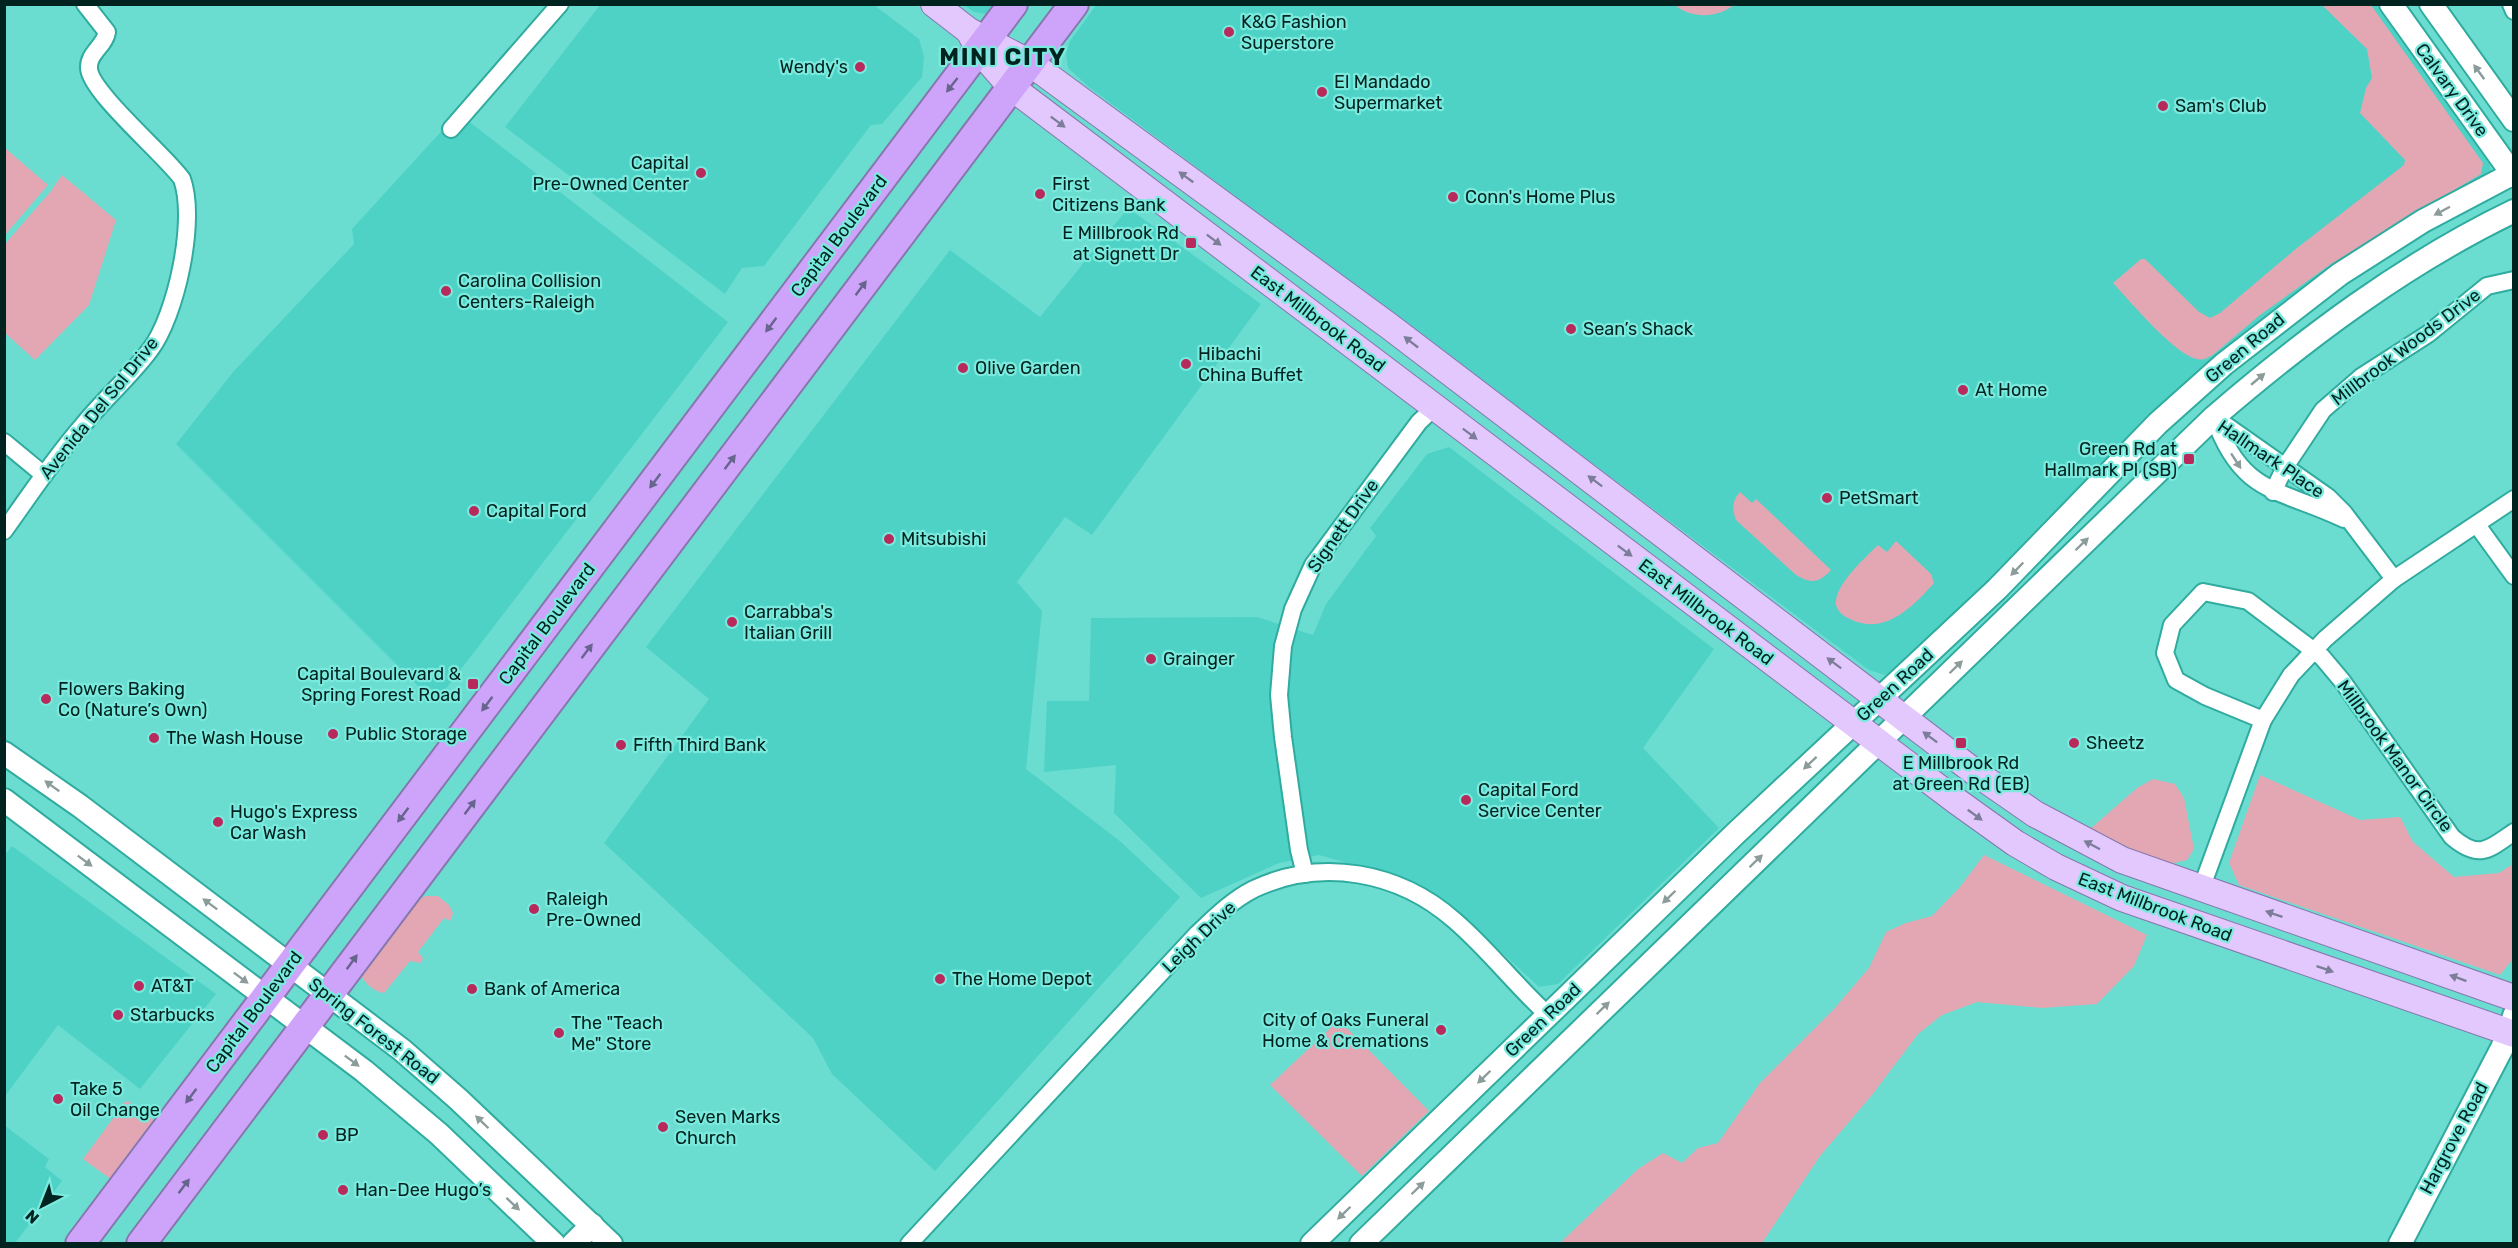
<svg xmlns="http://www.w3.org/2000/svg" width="2518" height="1248" font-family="Rubik,sans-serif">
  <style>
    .built { fill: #4ed2c5 }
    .green { fill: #e2a7b3 }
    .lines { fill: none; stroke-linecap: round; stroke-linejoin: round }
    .street-casing { stroke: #30ab9f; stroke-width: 20 }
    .secondary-casing { stroke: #30ab9f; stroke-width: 26 }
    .primary-casing { stroke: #8677ae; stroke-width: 28 }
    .highway-casing { stroke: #8677ae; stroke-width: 32 }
    .street { stroke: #fff; stroke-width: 16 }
    .secondary { stroke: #fff; stroke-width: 22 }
    .primary { stroke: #e2c8fd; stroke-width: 26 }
    .highway { stroke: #cea4fb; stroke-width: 28 }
    .oneway { fill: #8c9c9a }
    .oneway2 { fill: #67648d }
    .oneway3 { fill: #7c7e99 }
    .poi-dot { fill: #b82a5b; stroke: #79eadd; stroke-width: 2 }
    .labels { text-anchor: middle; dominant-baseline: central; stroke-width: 4.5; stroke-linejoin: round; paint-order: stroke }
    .poi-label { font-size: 18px; fill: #00231f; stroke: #79eadd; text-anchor: start }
    .street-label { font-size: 18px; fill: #00231f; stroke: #79eadd }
    .district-label { font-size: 24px; font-weight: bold; letter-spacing: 1.5px; fill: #00231f; stroke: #79eadd }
  </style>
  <rect width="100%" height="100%" fill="#6bddd0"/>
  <!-- built -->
  <g class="built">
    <polygon points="1097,4 2377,5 2489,159 2491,171 2482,181 2207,366 1901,665 1885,675 1869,670 1089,87 1068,68 1066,54 1070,41"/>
    <polygon points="600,5 874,5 919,39 924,57 922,77 882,124 871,125 764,266 742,268 725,294 505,127"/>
    <polygon points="964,5 997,5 986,14 974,12"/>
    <polygon points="458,113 728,322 435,703 176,444 234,371 354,244 352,229"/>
    <polygon points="1128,208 1261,304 1092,535 1065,517 1017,582 1042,611 1026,769 1121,842 1180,897 935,1171 832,1074 813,1038 604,843 709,699 646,647 950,250 1040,317"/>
    <polygon points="1449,447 1714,649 1643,748 1719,828 1558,984 1539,987 1470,923 1414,882 1319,855 1279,863 1201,898 1114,813 1116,765 1044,772 1047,701 1089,701 1091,618 1257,617 1313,635 1326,604 1376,536 1370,528 1427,454"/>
    <polygon points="12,846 216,994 140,1089 58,1025 5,1096 4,856"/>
    <polygon points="4,1125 49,1159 45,1167 62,1181 15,1243 5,1243"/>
  </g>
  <!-- green -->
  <g class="green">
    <path d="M1675,5H1734C1718,18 1691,19 1675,5Z"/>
    <path d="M2322,5H2371L2483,163L2481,174L2331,264L2260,315L2214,354C2209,357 2204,361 2197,359C2174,354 2130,301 2113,283L2141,259H2145L2199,312L2210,318L2220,313L2297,248L2404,165L2405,160L2360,113L2366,88L2372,78L2367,49Z"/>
    <polygon points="5,148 48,185 5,235"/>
    <polygon points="62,175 116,220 89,305 35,360 5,333 5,244 51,191"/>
    <path d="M1740,492L1752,503L1756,499L1831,570C1819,583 1811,584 1796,575L1736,520C1732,509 1732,501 1740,492Z"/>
    <path d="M1896,541L1931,574L1934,583C1912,608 1883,637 1848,618C1842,616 1834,607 1836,600C1839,581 1865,558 1878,545L1887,552Z"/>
    <polygon points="2260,775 2360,820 2400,817 2413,842 2454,877 2499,873 2513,864 2513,959 2500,975 2239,885 2229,863"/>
    <polygon points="2153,779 2175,784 2184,798 2194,849 2187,860 2170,864 2146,856 2090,829 2137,788"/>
    <polygon points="1984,855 2147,935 2134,966 2097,1004 2042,1008 1977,1002 1942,1015 1918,1034 1872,1095 1820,1156 1762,1243 1560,1243 1638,1169 1663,1153 1682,1163 1698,1148 1718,1143 1760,1083 1834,1009 1869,968 1886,932 1906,923 1932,916 1960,887"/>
    <path d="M425,896H438L449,905L453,913L450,921L444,918L418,952L423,958L421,963L410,961L384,993C375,992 365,984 361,975L415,902Z"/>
    <polygon points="1339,1020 1429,1111 1362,1176 1270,1085"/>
    <polygon points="128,1101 156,1122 112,1180 83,1159 125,1102"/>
  </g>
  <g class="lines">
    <!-- street casing -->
    <g class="street-casing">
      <g id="street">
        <polyline points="2511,4 2514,11"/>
        <polyline points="451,129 560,4"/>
        <polyline points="2214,417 2328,497 2344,513 2394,579"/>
        <path d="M2214,417C2242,496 2279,488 2344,519"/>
        <polyline points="4,442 44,475"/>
        <polyline points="2273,492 2285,467 2323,410 2361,377 2428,334 2487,286 2514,280"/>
        <polyline points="2477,525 2514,576"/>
        <path d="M4,531C30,495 54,458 83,425C104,399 130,377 150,350C176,316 197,220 182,179C166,156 89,91 89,68C88,53 105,46 107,32L85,4"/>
        <path d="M2263,720L2205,696L2176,680L2165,653L2172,625L2203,592L2248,601L2322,657L2343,682L2452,837C2479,860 2488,850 2514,832"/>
        <polyline points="1305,874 1299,850 1283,737 1279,695 1283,646 1293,609 1313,565 1419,422 1435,407"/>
        <polyline points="2201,889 2263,720 2291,675 2325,639 2394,579 2514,499"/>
        <path d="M909,1244L1197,934C1214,918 1232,900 1254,889C1322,857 1399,872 1454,920C1488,949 1515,985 1548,1015"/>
      </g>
    </g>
    <!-- secondary casing -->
    <g class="secondary-casing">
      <g id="secondary">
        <polyline points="2391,4 2514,176"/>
        <polyline points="2431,4 2514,120"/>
        <polyline points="4,753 80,806 402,1050 458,1099 611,1244"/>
        <polyline points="4,800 364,1071 439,1134 554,1244"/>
        <polyline points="573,1244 592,1225"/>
        <polyline points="1312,1244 1735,834 1997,589 2158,423 2224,364 2340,274 2423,221 2514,173"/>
        <path d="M1361,1244L2214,417C2306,338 2404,264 2514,211"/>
        <polyline points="2400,1244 2502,1048 2509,1033 2514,1016"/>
      </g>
    </g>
    <!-- primary casing -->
    <g class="primary-casing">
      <g id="primary">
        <polyline points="934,4 969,31 1030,63 1389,326 1976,773 2035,814 2122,860 2514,998"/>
        <polyline points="970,33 979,50 1011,87 1955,800 2015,843 2056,867 2122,898 2514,1034"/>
      </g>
    </g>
    <!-- highway casing -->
    <g class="highway-casing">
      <g id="highway">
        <polyline points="80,1244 1013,4"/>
        <polyline points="141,1244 1074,4"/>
      </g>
    </g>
    <!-- street -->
    <use href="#street" class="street"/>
    <!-- secondary -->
    <use href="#secondary" class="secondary"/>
    <!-- primary -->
    <use href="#primary" class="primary"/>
    <!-- highway -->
    <use href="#highway" class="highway"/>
  </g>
  <!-- one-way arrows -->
  <defs><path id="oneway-solid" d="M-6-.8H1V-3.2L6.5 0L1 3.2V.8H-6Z" transform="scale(1.5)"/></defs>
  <g class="oneway">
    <use href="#oneway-solid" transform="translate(2479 72) rotate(-126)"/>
    <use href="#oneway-solid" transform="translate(2442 211) rotate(152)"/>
    <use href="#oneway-solid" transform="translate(2258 379) rotate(-40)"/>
    <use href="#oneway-solid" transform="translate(2236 461) rotate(57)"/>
    <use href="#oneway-solid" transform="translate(2082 544) rotate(-44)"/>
    <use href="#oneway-solid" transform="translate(2017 569) rotate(134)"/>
    <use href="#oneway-solid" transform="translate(1956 667) rotate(-44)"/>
    <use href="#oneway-solid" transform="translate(1810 763) rotate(137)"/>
    <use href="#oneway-solid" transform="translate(52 786) rotate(-144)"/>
    <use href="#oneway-solid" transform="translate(85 861) rotate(37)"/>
    <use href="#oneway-solid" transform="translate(1756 861) rotate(-44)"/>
    <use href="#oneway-solid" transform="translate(1669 897) rotate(136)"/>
    <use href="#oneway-solid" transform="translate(210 904) rotate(-143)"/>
    <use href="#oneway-solid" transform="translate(241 978) rotate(37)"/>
    <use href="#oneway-solid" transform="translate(1603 1008) rotate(-44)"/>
    <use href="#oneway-solid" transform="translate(352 1061) rotate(37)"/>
    <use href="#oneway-solid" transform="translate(1484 1077) rotate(136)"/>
    <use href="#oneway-solid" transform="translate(482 1122) rotate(-136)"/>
    <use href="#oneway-solid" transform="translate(1418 1188) rotate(-44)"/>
    <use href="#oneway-solid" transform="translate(513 1204) rotate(43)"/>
    <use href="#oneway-solid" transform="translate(1344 1213) rotate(136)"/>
  </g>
  <g class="oneway2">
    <use href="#oneway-solid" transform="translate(952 85) rotate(128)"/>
    <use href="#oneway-solid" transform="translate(861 288) rotate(-53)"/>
    <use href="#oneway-solid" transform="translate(771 325) rotate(127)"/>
    <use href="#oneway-solid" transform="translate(730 462) rotate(-53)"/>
    <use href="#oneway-solid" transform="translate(655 481) rotate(127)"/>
    <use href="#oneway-solid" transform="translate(587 651) rotate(-53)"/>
    <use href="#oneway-solid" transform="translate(487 704) rotate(127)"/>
    <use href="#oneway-solid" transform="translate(470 807) rotate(-53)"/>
    <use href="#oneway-solid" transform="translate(403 815) rotate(127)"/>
    <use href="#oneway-solid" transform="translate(352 962) rotate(-54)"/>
    <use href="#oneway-solid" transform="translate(191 1096) rotate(127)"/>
    <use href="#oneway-solid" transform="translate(184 1186) rotate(-53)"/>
  </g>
  <g class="oneway3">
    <use href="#oneway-solid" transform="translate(1058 122) rotate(37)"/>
    <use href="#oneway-solid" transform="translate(1186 177) rotate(-144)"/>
    <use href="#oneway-solid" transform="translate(1214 240) rotate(37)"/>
    <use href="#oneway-solid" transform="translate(1411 342) rotate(-142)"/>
    <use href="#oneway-solid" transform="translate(1470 434) rotate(37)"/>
    <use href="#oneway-solid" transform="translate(1595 481) rotate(-143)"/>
    <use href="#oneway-solid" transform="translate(1625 551) rotate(37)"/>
    <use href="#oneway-solid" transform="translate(1834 663) rotate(-143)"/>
    <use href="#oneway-solid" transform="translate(1930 737) rotate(-143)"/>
    <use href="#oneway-solid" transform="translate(1975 815) rotate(36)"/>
    <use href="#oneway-solid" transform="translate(2092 845) rotate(-152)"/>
    <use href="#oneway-solid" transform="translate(2274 914) rotate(-161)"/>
    <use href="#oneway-solid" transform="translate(2325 969) rotate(19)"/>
    <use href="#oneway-solid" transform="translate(2458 978) rotate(-160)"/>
  </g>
  <!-- markers -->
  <g class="poi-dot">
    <circle cx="1229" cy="32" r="6"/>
    <circle cx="860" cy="67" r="6"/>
    <circle cx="1322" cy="92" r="6"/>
    <circle cx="2163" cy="106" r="6"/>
    <circle cx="701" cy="173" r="6"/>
    <circle cx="1040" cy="194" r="6"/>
    <circle cx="1453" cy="197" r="6"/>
    <rect x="1185" y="237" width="12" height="12" rx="3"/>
    <circle cx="446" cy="291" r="6"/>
    <circle cx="1571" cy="329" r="6"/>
    <circle cx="1186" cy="364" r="6"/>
    <circle cx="963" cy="368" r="6"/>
    <circle cx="1963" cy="390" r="6"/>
    <rect x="2183" y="453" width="12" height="12" rx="3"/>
    <circle cx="1827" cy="498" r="6"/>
    <circle cx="474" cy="511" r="6"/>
    <circle cx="889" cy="539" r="6"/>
    <circle cx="732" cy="622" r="6"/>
    <circle cx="1151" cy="659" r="6"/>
    <rect x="467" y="678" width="12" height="12" rx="3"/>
    <circle cx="46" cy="699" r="6"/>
    <circle cx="333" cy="734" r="6"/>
    <circle cx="154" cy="738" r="6"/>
    <rect x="1955" y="737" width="12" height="12" rx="3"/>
    <circle cx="2074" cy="743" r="6"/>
    <circle cx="621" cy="745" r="6"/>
    <circle cx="1466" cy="800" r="6"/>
    <circle cx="218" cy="822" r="6"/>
    <circle cx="534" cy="909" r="6"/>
    <circle cx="940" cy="979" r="6"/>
    <circle cx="139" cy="986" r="6"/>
    <circle cx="472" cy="989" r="6"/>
    <circle cx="118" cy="1015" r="6"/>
    <circle cx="1441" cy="1030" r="6"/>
    <circle cx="559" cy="1033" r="6"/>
    <circle cx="58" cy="1099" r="6"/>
    <circle cx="663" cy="1127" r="6"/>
    <circle cx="323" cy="1135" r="6"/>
    <circle cx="343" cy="1190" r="6"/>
  </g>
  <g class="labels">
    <!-- poi labels -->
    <g class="poi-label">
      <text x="1241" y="22">K&amp;G Fashion<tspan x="1241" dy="21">Superstore</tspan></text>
      <text x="848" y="67" text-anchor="end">Wendy's</text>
      <text x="1334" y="82">El Mandado<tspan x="1334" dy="21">Supermarket</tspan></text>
      <text x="2175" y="106">Sam's Club</text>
      <text x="689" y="163" text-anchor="end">Capital<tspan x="689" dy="21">Pre-Owned Center</tspan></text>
      <text x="1052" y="184">First<tspan x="1052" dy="21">Citizens Bank</tspan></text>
      <text x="1465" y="197">Conn's Home Plus</text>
      <text x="1179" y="233" text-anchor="end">E Millbrook Rd<tspan x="1179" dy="21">at Signett Dr</tspan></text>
      <text x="458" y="281">Carolina Collision<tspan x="458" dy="21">Centers-Raleigh</tspan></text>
      <text x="1583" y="329">Sean’s Shack</text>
      <text x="1198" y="354">Hibachi<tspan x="1198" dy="21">China Buffet</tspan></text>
      <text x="975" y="368">Olive Garden</text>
      <text x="1975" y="390">At Home</text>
      <text x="2177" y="449" text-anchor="end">Green Rd at<tspan x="2177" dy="21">Hallmark Pl (SB)</tspan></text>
      <text x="1839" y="498">PetSmart</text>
      <text x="486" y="511">Capital Ford</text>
      <text x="901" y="539">Mitsubishi</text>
      <text x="744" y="612">Carrabba's<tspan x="744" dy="21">Italian Grill</tspan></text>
      <text x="1163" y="659">Grainger</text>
      <text x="461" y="674" text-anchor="end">Capital Boulevard &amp;<tspan x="461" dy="21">Spring Forest Road</tspan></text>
      <text x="58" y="689">Flowers Baking<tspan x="58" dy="21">Co (Nature’s Own)</tspan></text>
      <text x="345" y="734">Public Storage</text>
      <text x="166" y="738">The Wash House</text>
      <text x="2086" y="743">Sheetz</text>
      <text x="633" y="745">Fifth Third Bank</text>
      <text x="1961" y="763" text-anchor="middle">E Millbrook Rd<tspan x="1961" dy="21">at Green Rd (EB)</tspan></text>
      <text x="1478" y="790">Capital Ford<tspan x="1478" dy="21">Service Center</tspan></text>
      <text x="230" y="812">Hugo's Express<tspan x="230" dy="21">Car Wash</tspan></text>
      <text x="546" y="899">Raleigh<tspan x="546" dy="21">Pre-Owned</tspan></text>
      <text x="952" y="979">The Home Depot</text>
      <text x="151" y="986">AT&amp;T</text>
      <text x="484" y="989">Bank of America</text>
      <text x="130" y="1015">Starbucks</text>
      <text x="1429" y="1020" text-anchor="end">City of Oaks Funeral<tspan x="1429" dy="21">Home &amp; Cremations</tspan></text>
      <text x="571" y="1023">The "Teach<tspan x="571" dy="21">Me" Store</tspan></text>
      <text x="70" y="1089">Take 5<tspan x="70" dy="21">Oil Change</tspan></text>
      <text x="675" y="1117">Seven Marks<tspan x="675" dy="21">Church</tspan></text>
      <text x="335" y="1135">BP</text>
      <text x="355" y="1190">Han-Dee Hugo’s</text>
    </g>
    <!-- street labels -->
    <g class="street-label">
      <text transform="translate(2452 90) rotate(54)">Calvary Drive</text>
      <text transform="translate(839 236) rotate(-53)">Capital Boulevard</text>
      <text transform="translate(1318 319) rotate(37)">East Millbrook Road</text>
      <text transform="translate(2406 347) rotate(-37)">Millbrook Woods Drive</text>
      <text transform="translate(2245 348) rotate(-40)">Green Road</text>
      <text transform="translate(99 408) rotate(-51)">Avenida Del Sol Drive</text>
      <text transform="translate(2271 459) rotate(34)">Hallmark Place</text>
      <text transform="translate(1343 526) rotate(-55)">Signett Drive</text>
      <text transform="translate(1706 612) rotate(37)">East Millbrook Road</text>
      <text transform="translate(547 624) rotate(-53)">Capital Boulevard</text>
      <text transform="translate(1895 685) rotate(-43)">Green Road</text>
      <text transform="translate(2395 756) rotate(54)">Millbrook Manor Circle</text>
      <text transform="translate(2155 907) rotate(21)">East Millbrook Road</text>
      <text transform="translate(1199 937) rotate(-44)">Leigh Drive</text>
      <text transform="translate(254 1012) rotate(-53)">Capital Boulevard</text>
      <text transform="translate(1543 1020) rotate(-44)">Green Road</text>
      <text transform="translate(374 1031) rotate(38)">Spring Forest Road</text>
      <text transform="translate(2454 1138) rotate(-62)">Hargrove Road</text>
    </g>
    <!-- district labels -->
    <g class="district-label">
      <text x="1003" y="57">MINI CITY</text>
    </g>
  </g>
  <!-- border -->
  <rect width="2518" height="1248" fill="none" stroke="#00231f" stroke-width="12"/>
  <!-- north arrow -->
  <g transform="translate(42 1206) rotate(222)" stroke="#79eadd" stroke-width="4.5" paint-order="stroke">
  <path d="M0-4.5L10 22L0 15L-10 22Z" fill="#00231f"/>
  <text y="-9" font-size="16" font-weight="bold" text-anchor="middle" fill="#00231f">N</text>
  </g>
</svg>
